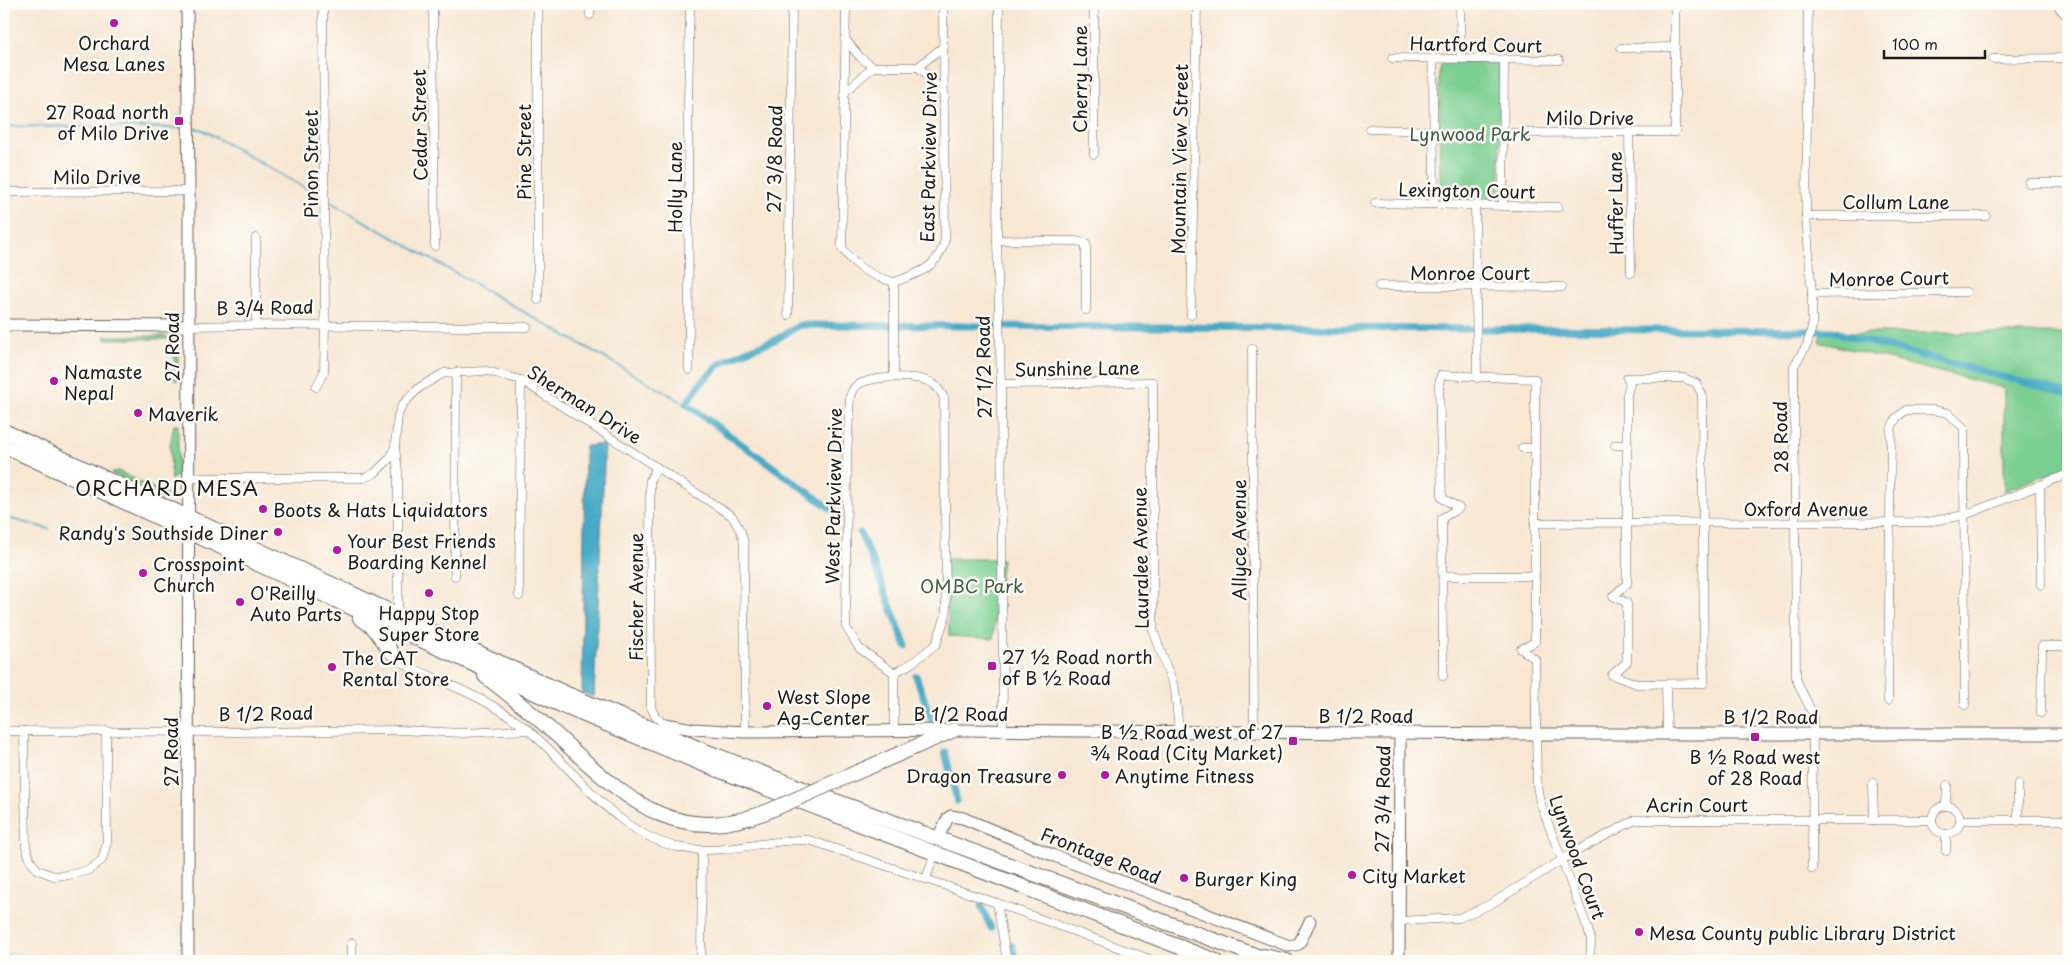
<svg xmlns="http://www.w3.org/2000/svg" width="2072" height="965" font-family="'Playpen Sans',sans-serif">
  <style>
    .green { fill: #7bcf92; stroke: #4c7657 }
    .water { fill: #47aac6; stroke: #326371 }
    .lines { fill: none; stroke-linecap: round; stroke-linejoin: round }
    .stream { stroke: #47aac6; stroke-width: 2 }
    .canal { stroke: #47aac6; stroke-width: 7 }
    .street-casing { stroke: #69635c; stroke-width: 9 }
    .secondary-casing { stroke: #69635c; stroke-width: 13 }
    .highway-casing { stroke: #69635c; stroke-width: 16 }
    .street { stroke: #fff; stroke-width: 8 }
    .secondary { stroke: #fff; stroke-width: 11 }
    .highway { stroke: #fff; stroke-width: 14 }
    .highway-bridge-casing { stroke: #69635c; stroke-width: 16; stroke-linecap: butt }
    .highway-bridge { stroke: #fff; stroke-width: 14 }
    .poi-dot { fill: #b5179e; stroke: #fdfcf7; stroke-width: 2 }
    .labels { text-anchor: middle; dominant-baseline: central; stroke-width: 5; stroke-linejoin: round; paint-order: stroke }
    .poi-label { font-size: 18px; fill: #1c1c1c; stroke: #fdfcf7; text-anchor: start }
    .street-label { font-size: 18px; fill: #1c1c1c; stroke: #fdfcf7 }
    .park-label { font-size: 18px; fill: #3d5b45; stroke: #fdfcf7 }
    .quarter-label { font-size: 20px; letter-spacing: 1px; fill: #1c1c1c; stroke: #fdfcf7 }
  </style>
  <rect width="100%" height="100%" fill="#fdfcf7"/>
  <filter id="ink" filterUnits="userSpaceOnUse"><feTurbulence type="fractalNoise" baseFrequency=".02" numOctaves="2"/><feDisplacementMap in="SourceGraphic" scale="10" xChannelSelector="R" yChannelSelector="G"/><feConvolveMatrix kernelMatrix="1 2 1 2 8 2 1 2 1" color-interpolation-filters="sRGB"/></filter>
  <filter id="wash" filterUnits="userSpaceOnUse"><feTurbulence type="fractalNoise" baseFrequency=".0096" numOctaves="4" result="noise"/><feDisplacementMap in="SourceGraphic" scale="20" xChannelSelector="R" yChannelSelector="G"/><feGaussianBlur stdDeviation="1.12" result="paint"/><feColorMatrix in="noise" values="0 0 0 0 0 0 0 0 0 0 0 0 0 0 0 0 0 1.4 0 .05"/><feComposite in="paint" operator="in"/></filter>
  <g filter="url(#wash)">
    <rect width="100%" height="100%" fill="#f8e7d3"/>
    <!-- green -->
    <g class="green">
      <polygon points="1445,62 1495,62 1499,64 1500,197 1496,202 1440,201 1439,69 1441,64"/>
      <polygon points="1821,333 2068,333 2068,466 2004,491 2004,388 1819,342"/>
      <polygon points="105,336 164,336 176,337 178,340 178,381 174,380 174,342 172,339 105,339"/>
      <polygon points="174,425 178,425 178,475 171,480 170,445"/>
      <polygon points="118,471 168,495 173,500 112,474 112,472"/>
      <polygon points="946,559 1002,559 993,639 949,636"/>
    </g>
    <!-- water -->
    <polygon class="water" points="605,444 594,697 582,693 585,446"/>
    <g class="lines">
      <!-- stream -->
      <g class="stream">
        <polyline points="4,126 184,128"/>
        <polyline points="193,129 201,129 321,197"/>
        <polyline points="327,200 686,404"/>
        <polyline points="4,517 49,529"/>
        <polyline points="4,956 19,955 41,961"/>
      </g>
      <!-- canal -->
      <g class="canal">
        <polyline points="837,513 686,404 701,383 721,363 746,351 775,340 800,325 1833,331 1851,337 2068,394"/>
        <polyline points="860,533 874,564 906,646"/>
        <polyline points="916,676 932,721"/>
        <polyline points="945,752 957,801"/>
        <polyline points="981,906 991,928"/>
        <polyline points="1011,945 1018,961"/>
      </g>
    </g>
  </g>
  <g filter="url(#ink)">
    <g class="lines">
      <!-- street casing -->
      <g class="street-casing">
        <g id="street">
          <polyline points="433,4 435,246"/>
          <polyline points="538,4 538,300"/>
          <polyline points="590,4 590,15"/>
          <path d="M846,4L842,248C856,268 871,276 894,282"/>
          <polyline points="999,4 997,240 1001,384 1003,730"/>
          <polyline points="1094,4 1094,154"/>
          <polyline points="1460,4 1461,58"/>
          <path d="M1808,4L1806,216L1812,294V327L1807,345L1794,366L1796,677C1800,692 1809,702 1813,717L1812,869"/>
          <polyline points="2056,4 2068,18"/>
          <polyline points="845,39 860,57 873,67 918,67 944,46"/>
          <polyline points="1621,48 1676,47"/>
          <polyline points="1392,58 1559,60"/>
          <polyline points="1433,58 1434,204"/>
          <polyline points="1993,59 2068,58"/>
          <polyline points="918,67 931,78 945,96"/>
          <polyline points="845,92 873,67"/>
          <polyline points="1369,129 1434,131"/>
          <polyline points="1629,132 1631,273"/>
          <polyline points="1505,133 1675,132 1675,4"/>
          <polyline points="2029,183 2068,183"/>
          <polyline points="5,192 189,191"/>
          <polyline points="1375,203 1558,207"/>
          <polyline points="1475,205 1477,378"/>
          <polyline points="1503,206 1504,59"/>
          <polyline points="1806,216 1986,216"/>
          <polyline points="256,238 256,324"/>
          <polyline points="997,240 1075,241 1086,243 1086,310"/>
          <path d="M894,282C920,273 939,267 945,239L943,4"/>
          <polyline points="894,282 894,377"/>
          <polyline points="1379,286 1562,287"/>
          <polyline points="1812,294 1966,292"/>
          <polyline points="788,315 792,4"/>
          <polyline points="1191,315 1197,4"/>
          <path d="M189,326C302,323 414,328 527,327"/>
          <polyline points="1252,349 1254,732"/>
          <polyline points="689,370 688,102 690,4"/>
          <polygon points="1627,378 1683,378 1696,383 1702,394 1704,683 1637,684 1612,675 1627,662 1627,603 1613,596 1627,584 1627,394 1630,384"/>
          <polyline points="1001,384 1153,382 1153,630 1175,690 1179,731"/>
          <polyline points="316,387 324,372 325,324 323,4"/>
          <polyline points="1615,445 1628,445"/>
          <polyline points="395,447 398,472 398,615"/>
          <polyline points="1522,448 1534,448"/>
          <polyline points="657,467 650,480 651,707 655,716 664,724"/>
          <polyline points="188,478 364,478 375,473 390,458 395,447 398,415 402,405 420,387 444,373 487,371 521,380 732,516 741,532 744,543 745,732"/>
          <polyline points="2040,485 2041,585"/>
          <polyline points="1535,523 1927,522 1965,515 2068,474"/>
          <polyline points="455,576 456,372"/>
          <polyline points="1443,576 1535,576"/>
          <polyline points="519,596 521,380"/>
          <path d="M396,628C387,649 389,655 408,666C450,685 493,701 528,730C578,771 614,835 682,848C727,856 766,838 809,840L997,903L1155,961"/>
          <path d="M894,673L912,663L936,644L946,615L944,398C941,392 938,387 932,383C917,374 870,376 856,386C853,388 852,392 850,396L847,458L846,627L859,648L894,673V730"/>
          <polyline points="1443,676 1442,518 1459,508 1442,498 1439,384 1441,375 1535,379 1535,642 1521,649 1535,659 1537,786 1540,802 1588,929 1591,940 1590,961"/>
          <polyline points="1666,684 1667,733"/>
          <polyline points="1888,701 1891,429 1896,418 1906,410 1933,410 1948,413 1964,428 1965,705"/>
          <polyline points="2041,713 2042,646 2068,646"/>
          <polyline points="4,731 241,732 399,730 463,733 529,730"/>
          <polyline points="24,731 26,847 31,862 38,870 54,876 69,875 89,870 102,860 107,842 106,731"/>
          <polyline points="1873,783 1874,820"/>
          <polyline points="2018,784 2018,821"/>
          <polyline points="1946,806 1947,785"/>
          <circle cx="1946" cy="820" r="14"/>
          <polyline points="1960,820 2068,820"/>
          <polyline points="1946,834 1946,851"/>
          <polyline points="926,879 935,853"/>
          <polyline points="997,903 1007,961"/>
          <polyline points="1399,921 1459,918 1491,904 1573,853 1635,820 1932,820"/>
          <polyline points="352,961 352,943"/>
          <polyline points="701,961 702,851"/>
        </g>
      </g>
      <!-- secondary casing -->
      <g class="secondary-casing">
        <g id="secondary">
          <polyline points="187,4 189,191 188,961"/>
          <polyline points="4,325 189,326"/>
          <polyline points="664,724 693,729 745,732 954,730 1530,734 2068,734"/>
          <polyline points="937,839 948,818 951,816 963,818 1052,855 1289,946 1299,944 1310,921"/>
          <polyline points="1399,961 1400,733"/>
        </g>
      </g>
      <!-- highway casing -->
      <g class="highway-casing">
        <g id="highway">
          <polyline points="4,431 567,694 705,751 814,793 1271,961"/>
          <polyline points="4,446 563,706 700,763 1216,961"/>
          <polyline points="360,618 373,627 392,653"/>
          <path d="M485,676C512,697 539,718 564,742C632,805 682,850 778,807"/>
          <polyline points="837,781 954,730"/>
          <polyline points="1264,956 1287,961"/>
        </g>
      </g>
      <!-- street -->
      <use href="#street" class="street"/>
      <!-- secondary -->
      <use href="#secondary" class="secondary"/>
      <!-- highway -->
      <use href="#highway" class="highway"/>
      <!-- highway-bridge casing -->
      <g class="highway-bridge-casing">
        <polyline id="highway-bridge" points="778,807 837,781"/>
      </g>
      <!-- highway-bridge -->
      <use href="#highway-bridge" class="highway-bridge"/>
    </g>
  </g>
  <!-- markers -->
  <g class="poi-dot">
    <circle cx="114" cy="23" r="5"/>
    <rect x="174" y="116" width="10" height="10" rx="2.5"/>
    <circle cx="54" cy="381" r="5"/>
    <circle cx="138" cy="413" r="5"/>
    <circle cx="263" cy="509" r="5"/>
    <circle cx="278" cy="532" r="5"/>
    <circle cx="337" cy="550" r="5"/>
    <circle cx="143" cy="573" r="5"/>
    <circle cx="429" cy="593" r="5"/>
    <circle cx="240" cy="602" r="5"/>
    <rect x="987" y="661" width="10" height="10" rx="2.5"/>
    <circle cx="332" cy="667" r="5"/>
    <circle cx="767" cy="706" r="5"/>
    <rect x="1750" y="732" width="10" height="10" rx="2.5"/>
    <rect x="1288" y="736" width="10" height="10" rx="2.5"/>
    <circle cx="1062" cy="775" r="5"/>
    <circle cx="1105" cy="775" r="5"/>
    <circle cx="1352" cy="875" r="5"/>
    <circle cx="1184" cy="878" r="5"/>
    <circle cx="1639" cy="932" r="5"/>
  </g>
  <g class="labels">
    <!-- poi labels -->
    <g class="poi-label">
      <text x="114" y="42" text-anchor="middle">Orchard<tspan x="114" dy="21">Mesa Lanes</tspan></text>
      <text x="169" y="111" text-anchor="end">27 Road north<tspan x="169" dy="21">of Milo Drive</tspan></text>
      <text x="64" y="371">Namaste<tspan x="64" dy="21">Nepal</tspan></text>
      <text x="148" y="413">Maverik</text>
      <text x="273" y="509">Boots &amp; Hats Liquidators</text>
      <text x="268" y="532" text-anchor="end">Randy's Southside Diner</text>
      <text x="347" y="540">Your Best Friends<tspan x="347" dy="21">Boarding Kennel</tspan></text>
      <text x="153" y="563">Crosspoint<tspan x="153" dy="21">Church</tspan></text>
      <text x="250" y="592">O'Reilly<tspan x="250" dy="21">Auto Parts</tspan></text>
      <text x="429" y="612" text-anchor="middle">Happy Stop<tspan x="429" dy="21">Super Store</tspan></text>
      <text x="1002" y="656">27 ½ Road north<tspan x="1002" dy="21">of B ½ Road</tspan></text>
      <text x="342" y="657">The CAT<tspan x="342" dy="21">Rental Store</tspan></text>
      <text x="777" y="696">West Slope<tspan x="777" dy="21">Ag-Center</tspan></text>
      <text x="1283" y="731" text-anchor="end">B ½ Road west of 27<tspan x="1283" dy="21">¾ Road (City Market)</tspan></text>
      <text x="1755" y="756" text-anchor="middle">B ½ Road west<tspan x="1755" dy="21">of 28 Road</tspan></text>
      <text x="1052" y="775" text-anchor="end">Dragon Treasure</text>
      <text x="1115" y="775">Anytime Fitness</text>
      <text x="1362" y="875">City Market</text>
      <text x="1194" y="878">Burger King</text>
      <text x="1649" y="932">Mesa County public Library District</text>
    </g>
    <!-- street labels -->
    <g class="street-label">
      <text transform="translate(1476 44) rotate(1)">Hartford Court</text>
      <text transform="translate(1079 79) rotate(-90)">Cherry Lane</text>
      <text x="1590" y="117">Milo Drive</text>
      <text transform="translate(419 125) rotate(-91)">Cedar Street</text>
      <text transform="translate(523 152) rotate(-90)">Pine Street</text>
      <text transform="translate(928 157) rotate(-89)">East Parkview Drive</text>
      <text transform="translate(774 159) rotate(-89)">27 3/8 Road</text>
      <text transform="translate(1179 159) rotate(-89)">Mountain View Street</text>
      <text transform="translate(310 164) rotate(-90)">Pinon Street</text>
      <text x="97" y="176">Milo Drive</text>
      <text transform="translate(674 187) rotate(-90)">Holly Lane</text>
      <text transform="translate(1467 190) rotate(1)">Lexington Court</text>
      <text x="1896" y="201">Collum Lane</text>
      <text transform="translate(1615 203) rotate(-91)">Huffer Lane</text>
      <text x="1470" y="272">Monroe Court</text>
      <text transform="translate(1889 278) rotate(-1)">Monroe Court</text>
      <text transform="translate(265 307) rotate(-1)">B 3/4 Road</text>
      <text transform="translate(171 347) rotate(-90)">27 Road</text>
      <text transform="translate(983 367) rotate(-91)">27 1/2 Road</text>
      <text transform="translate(1077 368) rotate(-1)">Sunshine Lane</text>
      <text transform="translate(585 404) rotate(32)">Sherman Drive</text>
      <text transform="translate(1780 437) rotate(-91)">28 Road</text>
      <text transform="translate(833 496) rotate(-89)">West Parkview Drive</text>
      <text x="1806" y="508">Oxford Avenue</text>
      <text transform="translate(1238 540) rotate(-90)">Allyce Avenue</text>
      <text transform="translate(1140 558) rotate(-91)">Lauralee Avenue</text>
      <text transform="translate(635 597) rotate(-90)">Fischer Avenue</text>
      <text transform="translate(266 713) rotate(-1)">B 1/2 Road</text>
      <text x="961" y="713">B 1/2 Road</text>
      <text x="1366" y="715">B 1/2 Road</text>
      <text x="1771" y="716">B 1/2 Road</text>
      <text transform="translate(170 752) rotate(-90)">27 Road</text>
      <text transform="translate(1382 799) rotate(-89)">27 3/4 Road</text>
      <text x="1697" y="804">Acrin Court</text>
      <text transform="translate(1101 855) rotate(21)">Frontage Road</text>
      <text transform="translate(1578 857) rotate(70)">Lynwood Court</text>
    </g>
    <!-- park labels -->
    <g class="park-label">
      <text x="1470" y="133">Lynwood Park</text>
      <text x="972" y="585">OMBC Park</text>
    </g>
    <!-- quarter labels -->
    <g class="quarter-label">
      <text x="167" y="488">ORCHARD MESA</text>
    </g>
  </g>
  <!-- margin -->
  <rect width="2072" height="965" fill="none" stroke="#fdfcf7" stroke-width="20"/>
  <!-- scale -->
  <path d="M1884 50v8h101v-8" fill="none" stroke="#1c1c1c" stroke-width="2.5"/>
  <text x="1892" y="50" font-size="15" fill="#1c1c1c" stroke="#fdfcf7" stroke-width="4" paint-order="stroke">100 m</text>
</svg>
